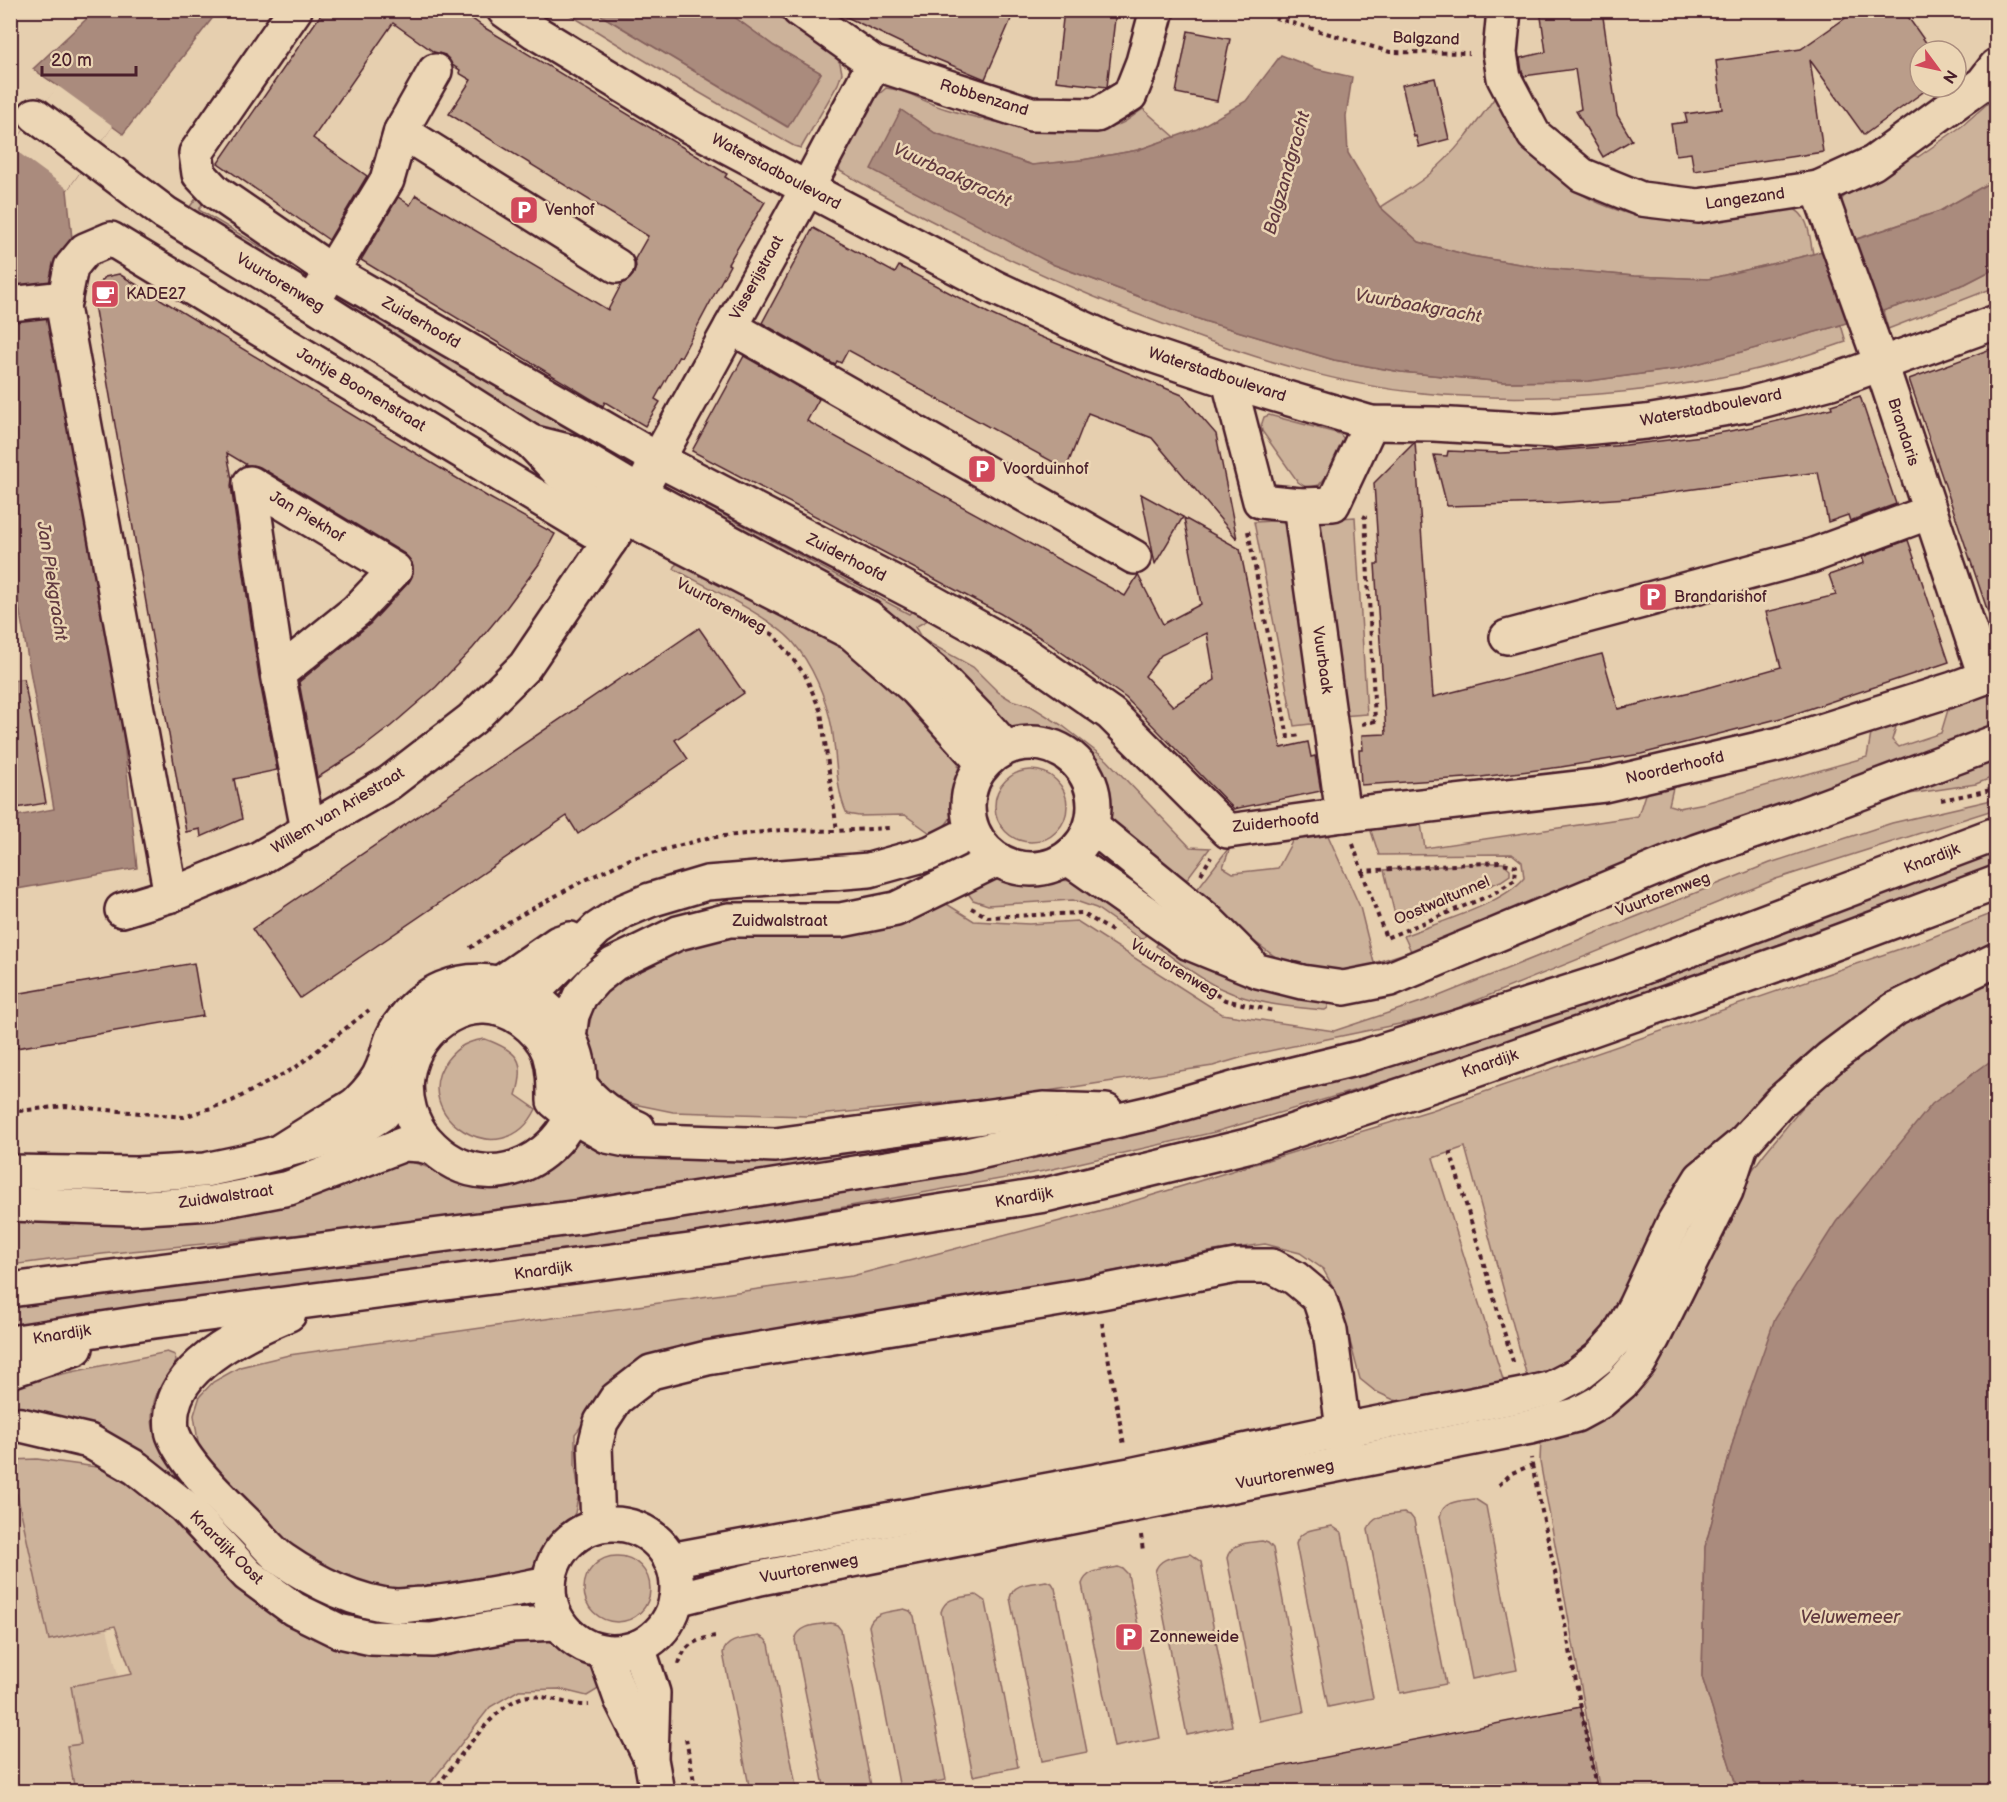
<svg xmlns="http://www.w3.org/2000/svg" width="2007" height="1802" font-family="'Balsamiq Sans',sans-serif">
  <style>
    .built { fill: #d9c0a4 }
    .green { fill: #ccb29a; stroke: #8b6862; stroke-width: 1.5 }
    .water { fill: #aa8b7d; stroke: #84605c; stroke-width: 1.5 }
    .pier { fill: #e6cfaf }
    .building { fill: #ba9d8a; stroke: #4a1f2b; stroke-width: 1.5; fill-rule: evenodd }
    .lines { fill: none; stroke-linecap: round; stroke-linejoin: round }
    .minor-casing { stroke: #4a1f2b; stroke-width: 38 }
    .major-casing { stroke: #4a1f2b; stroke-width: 38 }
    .path { stroke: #4a1f2b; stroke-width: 4; stroke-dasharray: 4.5 4.5; stroke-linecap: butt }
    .minor { stroke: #ecd6b5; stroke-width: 33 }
    .major { stroke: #ecd6b5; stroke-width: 33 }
    .labels { text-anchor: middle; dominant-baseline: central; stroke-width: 5; stroke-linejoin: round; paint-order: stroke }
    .street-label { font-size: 16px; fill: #4a1f2b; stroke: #ecd6b5 }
    .poi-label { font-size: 16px; fill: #4a1f2b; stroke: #ecd6b5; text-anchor: start }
    .water-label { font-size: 18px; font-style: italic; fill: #623a40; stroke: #ecd6b5 }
  </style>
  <rect width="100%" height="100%" fill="#e6cfaf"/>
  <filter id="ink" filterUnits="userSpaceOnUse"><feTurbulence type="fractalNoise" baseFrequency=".0167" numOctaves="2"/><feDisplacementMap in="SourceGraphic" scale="12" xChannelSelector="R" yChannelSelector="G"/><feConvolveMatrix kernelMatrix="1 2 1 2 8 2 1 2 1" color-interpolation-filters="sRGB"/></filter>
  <g filter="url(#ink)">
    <!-- built -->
    <polygon class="built" points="11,1498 77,1500 145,1791 11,1792"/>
    <!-- green -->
    <g class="green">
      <path d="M564,11H594L787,127L821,73L774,46L726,11H771L832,52L840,63L842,73L838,84L801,148L794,146C715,103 639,58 564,11Z"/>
      <path d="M886,88C908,90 925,103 946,109C991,123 1076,142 1120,124C1128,121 1136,113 1143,109L1175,137L1138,150L1082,160L1032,165L935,133L901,110L1052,264L1204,321L1334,360L1401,372L1504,382L1589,381L1678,369L1841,325L1846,342C1824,349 1803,357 1780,363C1670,394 1536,404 1422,393C1339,385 1254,358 1176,329C1059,286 948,233 840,171L839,166L877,96Z"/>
      <path d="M1498,93C1514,117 1529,146 1548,167C1567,190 1595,203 1623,212C1641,217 1655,222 1673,215L1791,207C1810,216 1809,235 1813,254L1708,279L1634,276L1543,268L1471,256L1419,242L1380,207C1395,197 1412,188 1426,177C1455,154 1477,123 1498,93Z"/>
      <polygon points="1996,96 1996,179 1940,211 1856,239 1843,207 1842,199 1850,190 1910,154 1918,157 1962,126"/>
      <polygon points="198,196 204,200 199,210 617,458 612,467 607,467 185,213"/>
      <polygon points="1996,268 1996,287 1888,329 1883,311 1965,284"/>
      <polygon points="1269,415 1340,434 1346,442 1345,454 1319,485 1307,488 1298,482 1262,431 1261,426 1264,417"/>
      <polygon points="707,506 909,614 917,606 937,615 915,627 922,639 973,667 998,692 1011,700 1031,706 1063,726 1107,760 1190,847 1210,848 1181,887 1107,818 1105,789 1099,770 1082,749 1042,730 1021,730 1005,725 700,516"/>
      <polygon points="1355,517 1367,714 1341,716 1312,520"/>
      <polygon points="1294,520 1319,723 1294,726 1254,522"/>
      <path d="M681,553L870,661L958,755C959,774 959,814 944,826C940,829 934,831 930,833L905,815L859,816L847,814C835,788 837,757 832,728C826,698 813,665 792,641C768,615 707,587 674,569Z"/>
      <path d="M1996,680V731L1375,971L1309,972L1277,958L1192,896L1231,845L1223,867L1233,873L1278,868L1295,836L1326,831L1360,907L1374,963L1411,951L1404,936C1436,923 1503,904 1524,878L1522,862L1512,854L1379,855L1369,825L1420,818L1425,848L1638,816L1647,788L1675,779L1669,805L1679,808L1705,803L1867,757L1872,728L1898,720L1892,740L1899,747L1941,733L1950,703Z"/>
      <polygon points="1996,756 1996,776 1976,784 1896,796"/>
      <circle cx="1031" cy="806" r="36"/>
      <polygon points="1996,799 1996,809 1776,879 1438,1016 1250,1055 1213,1066 1007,1097 806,1116 673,1112 619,1101 594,1076 585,1045 595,999 641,959 731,934 942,901 974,921 1029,924 1077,921 1222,1014 1334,1031 1439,996 1770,863 1892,823"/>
      <polygon points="1996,850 1996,867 1540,1035 1215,1132 1044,1171 727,1228 11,1327 11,1308 150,1287 726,1211 1041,1155 1212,1114 1537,1020 1763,939"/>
      <polygon points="1485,863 1503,863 1510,869 1510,875 1501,881 1397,923 1384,870"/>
      <polygon points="985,878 1006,878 1030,884 1055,880 1077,881 1151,928 1142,940 1096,908 1073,900 988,905 973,900 962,885"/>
      <polygon points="1996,912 1996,943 1885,996 1819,1043 1764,1092 1698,1170 1632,1298 1588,1355 1529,1384 1465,1147 1433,1158 1506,1389 1423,1406 1394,1400 1375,1391 1360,1379 1338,1296 1323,1269 1300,1253 1265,1244 1214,1251 625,1370 575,1434 575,1465 579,1492 575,1513 559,1540 529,1571 492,1583 380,1592 292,1552 226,1486 199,1448 194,1415 200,1396 213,1382 240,1367 289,1355 852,1276 1117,1206 1432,1110 1917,943"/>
      <path d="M1164,935L1328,999V1008L1325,1010C1290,1007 1254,1004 1222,989C1199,979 1177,960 1156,946Z"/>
      <polygon points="1996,981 1996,1791 1737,1427 1705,1547 1702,1677 1738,1791 1600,1791 1540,1462 1541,1436 1589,1419 1732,1198 1764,1154 1801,1109 1839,1072 1899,1025 1944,1003"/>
      <path d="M485,1039C518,1051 527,1061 516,1095L536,1109C503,1178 406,1115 447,1060C458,1046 468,1041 485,1039Z"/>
      <path d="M954,1131L956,1140C758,1176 558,1203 358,1228C243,1242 126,1249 11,1265L10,1214L207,1217L403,1159L444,1173L577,1133Z"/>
      <path d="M167,1352L175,1355L176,1362C157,1387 143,1413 159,1445C163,1453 170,1460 176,1468L298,1586L538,1601L539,1606L536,1610L396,1629L324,1614L234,1544L11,1413L10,1385Z"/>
      <polygon points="37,1459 104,1468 139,1488 292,1619 538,1633 568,1648 592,1664 605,1685 587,1696 559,1689 519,1690 490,1707 424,1791 75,1791 67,1746 81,1744 71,1686 132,1674 115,1626 49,1640 17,1494 11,1493 10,1460"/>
      <path d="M1475,1499L1486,1506L1517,1670L1472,1679L1440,1516C1444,1500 1461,1501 1475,1499Z"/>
      <path d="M1404,1513L1410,1515L1414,1520L1446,1684L1400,1693L1368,1530C1372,1514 1390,1515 1404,1513Z"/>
      <path d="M1332,1526L1342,1533L1373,1698L1328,1707L1296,1544C1300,1528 1318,1529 1332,1526Z"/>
      <path d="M1262,1541L1268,1543L1273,1548L1304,1712L1259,1721L1227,1558C1231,1542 1249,1543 1262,1541Z"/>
      <path d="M1190,1554L1201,1562L1232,1726L1187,1735L1155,1572C1159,1556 1177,1557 1190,1554Z"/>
      <circle cx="617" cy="1589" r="33"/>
      <path d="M1118,1567L1123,1569L1128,1574L1160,1738L1114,1747L1082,1584C1087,1569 1103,1570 1118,1567Z"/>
      <path d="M1046,1581L1052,1583L1055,1588L1087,1752L1042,1761L1010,1598C1013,1582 1032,1584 1046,1581Z"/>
      <path d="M976,1595L986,1602L1018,1767L973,1776L941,1612C945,1596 962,1598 976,1595Z"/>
      <path d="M904,1609L910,1611L914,1616L946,1780L900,1789L869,1626C873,1611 891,1612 904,1609Z"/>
      <path d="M831,1623L837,1625L841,1630L872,1791H825L795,1640C799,1624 817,1625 831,1623Z"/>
      <path d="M759,1636L765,1639L769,1644L797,1791H750L723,1653C727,1638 745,1639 759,1636Z"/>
    </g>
    <!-- water -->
    <g class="water">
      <polygon points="95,11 218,11 123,134 112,126 67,190 137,868 11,890 11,817 54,809 11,561 11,147 59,87 33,69"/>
      <polygon points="594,11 726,11 774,46 821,73 788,127"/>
      <polygon points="1281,55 1317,69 1352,77 1346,116 1348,153 1380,207 1419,242 1471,256 1543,268 1634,276 1708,279 1813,254 1940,211 1996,179 1996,268 1965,284 1834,327 1678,369 1589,381 1504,382 1401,372 1334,360 1204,321 1052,264 871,169 901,110 935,133 1032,165 1082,160 1138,150 1197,129 1246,101"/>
      <polygon points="1996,1057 1996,1791 1738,1791 1702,1677 1705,1547 1737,1427 1775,1318 1836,1222 1932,1104"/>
    </g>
    <!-- pier -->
    <polygon class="pier" points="58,86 113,126 68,189 11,147"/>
    <!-- building -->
    <g class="building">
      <polygon points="324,10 460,10 485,28 727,174 725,177 765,202 728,264 730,265 681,357 679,356 655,399 660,402 645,426 605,402 603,406 361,260 398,197 410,205 416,195 608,310 622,283 633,275 636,267 635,259 648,236 449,114 471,80 459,73 460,70 452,65 445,55 434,52 393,23 313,138 367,176 329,240 218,163"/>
      <polygon points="832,10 1015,10 985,79 922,53"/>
      <polygon points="1064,10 1116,10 1107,87 1056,81"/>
      <polygon points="1540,10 1602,10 1617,115 1632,140 1603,157 1576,111 1581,109 1575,69 1524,76 1522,72 1520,58 1546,52"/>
      <polygon points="1857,10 1903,10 1932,51 1920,51 1920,87 1930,87 1864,135 1810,60 1823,152 1694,171 1691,153 1676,155 1671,124 1687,122 1685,114 1722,109 1716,61 1801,49"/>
      <polygon points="1188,31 1230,39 1217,101 1176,93"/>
      <polygon points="1435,78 1449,139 1419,147 1416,136 1414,137 1402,85"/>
      <polygon points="813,228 895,273 899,266 990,314 1036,335 1182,395 1216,434 1237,539 1152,438 1088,413 1066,469 848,350 841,363 837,361 835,365 762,323"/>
      <polygon points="119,274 488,497 555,534 539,564 507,607 473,648 436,687 391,726 356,753 317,778 299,682 370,624 409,582 413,574 412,563 405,554 260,467 247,465 227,453 232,479 231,486 259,677 277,770 234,779 242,819 201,837 200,829 186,832 92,293 105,277"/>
      <polygon points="1996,347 1996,624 1992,624 1909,379"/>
      <path d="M744,356L819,399L807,421L1125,596L1138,575L1163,624L1201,604L1184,518L1240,549L1281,748L1308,742L1311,757L1315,756L1321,791L1234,809L1126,698L1044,640L1001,614L692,451ZM1207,633L1215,680L1173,706L1145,676L1161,655Z"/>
      <polygon points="1860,396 1896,504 1850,521 1848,515 1828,522 1818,472 1628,498 1553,503 1447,506 1434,455 1447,456 1448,451 1500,453 1551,451 1626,445 1702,436 1752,427 1832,408 1831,405"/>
      <polygon points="1415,442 1433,697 1602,654 1618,709 1699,690 1781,667 1766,612 1836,595 1829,575 1864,563 1862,557 1908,540 1949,662 1785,717 1641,754 1561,767 1481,777 1361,785 1359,750 1363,750 1362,735 1386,734 1375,564 1379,564 1374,483"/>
      <polygon points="1141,494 1183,517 1155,564 1149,533"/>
      <polygon points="699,628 744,693 675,740 688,759 578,834 567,816 300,998 252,929 628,673 630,675"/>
      <polygon points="24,679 46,803 10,809 10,680"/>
      <polygon points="194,963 203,1016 10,1049 10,995"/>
      <polygon points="1581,1707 1598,1791 1211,1791 1210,1780"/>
    </g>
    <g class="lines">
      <!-- minor casing -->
      <g class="minor-casing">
        <g id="minor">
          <polyline points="295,10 196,153 199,174 216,192 331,271 657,459 932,602 1022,652 1111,714 1228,831 1343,815 1604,785 1780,744 1953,689 1996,673"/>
          <polyline points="504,10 535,32 691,127 996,288 1116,343 1229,381 1371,423 1434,424 1552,431 1646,422 1746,405 1831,382 1996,322"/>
          <polyline points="799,10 874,63 1031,114 1097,115 1130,95 1143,62 1157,10"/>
          <polyline points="1504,10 1500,53 1504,78 1534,135 1582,175 1641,199 1698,206 1818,188 1873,163 1983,83 1996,66"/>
          <polyline points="35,115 165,213 314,304 531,442 560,473 626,517 852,633 916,689 983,763"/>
          <polyline points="401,131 617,266"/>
          <polyline points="1818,188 1881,364 1985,676"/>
          <polyline points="321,289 387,180 401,131 435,71"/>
          <polyline points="10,304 65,298"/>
          <polyline points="731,327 1134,557"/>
          <polyline points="1229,381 1260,501 1300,505 1333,504 1371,423"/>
          <polyline points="531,442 571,452 640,493 868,617 933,671 981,720 1005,747"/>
          <polyline points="1300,505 1343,815"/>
          <polyline points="1507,637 1811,556 1930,512"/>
          <polyline points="278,674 356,611 395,570 250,483 278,674 308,830"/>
          <circle cx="1031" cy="806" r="63"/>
          <polyline points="1092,826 1207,920 1248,961"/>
          <polyline points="1068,858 1189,943 1258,971 1302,982 1344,988 1390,979 1697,851 1796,817 1996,742"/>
          <polyline points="171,895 63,307 71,267 85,250 111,239 610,541"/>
          <polyline points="122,910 171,895 258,859 389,783 472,719 525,666 626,517 807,189 874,63"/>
          <polyline points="500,983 558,943 570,939"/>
          <polyline points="511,1005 530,995 597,929 624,911 650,900 707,883 869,870 930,853 972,832"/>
          <polyline points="569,1037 572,1015 580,996 595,979 614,964 678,933 729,920 841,920 896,909 996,860"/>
          <path d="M280,1151C299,1139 318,1127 338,1115C344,1111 352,1108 358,1102C368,1092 378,1081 383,1067C390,1048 389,1037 404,1019C448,962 530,972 566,1032C620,1123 500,1224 426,1140C411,1123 404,1099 407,1077C414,1024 474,986 522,1020C533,1028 544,1040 549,1053C554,1069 554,1085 554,1101L572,1116"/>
          <polyline points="10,1172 136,1174 205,1170 243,1162 354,1132 382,1114 389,1106 407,1076"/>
          <polyline points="10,1204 130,1208 211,1203 289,1188 404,1144 421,1145 432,1148"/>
          <polyline points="10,1424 21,1425 89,1441 136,1468 185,1507 248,1575 294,1609 339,1631 371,1638 432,1640 510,1625 559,1623"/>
          <circle cx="613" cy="1588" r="64"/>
          <polyline points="598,1525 595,1446 601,1422 616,1399 651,1372 707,1358 1096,1293 1236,1266 1272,1266 1295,1278 1319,1298 1330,1331 1346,1451"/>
          <polyline points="670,1560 1130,1475 1343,1430 1523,1395 1552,1388 1577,1375 1599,1358 1618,1337 1635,1306 1674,1222 1701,1178 1742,1144 1780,1102 1830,1058 1895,1009 1996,960"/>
          <polyline points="676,1599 760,1578 1530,1427 1576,1415 1600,1402 1622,1383 1639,1363 1653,1338 1726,1191 1741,1145"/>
          <polyline points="638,1647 653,1693 651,1759 657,1792"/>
          <polyline points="605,1654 621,1699 649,1755"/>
        </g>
      </g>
      <!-- major casing -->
      <g class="major-casing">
        <g id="major">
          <path d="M578,1082C593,1103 614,1118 638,1128"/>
          <polyline points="572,1116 607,1136 626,1140 775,1145 1043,1109 1106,1111"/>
          <polyline points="10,1290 580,1217 962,1156 1150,1113 1240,1087 1363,1057 1620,976 1996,834"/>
          <path d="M289,1314C251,1330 182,1361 173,1407C171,1414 171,1428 173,1434C185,1466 227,1504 251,1528C261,1538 271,1552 283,1560C315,1582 357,1603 396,1606C405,1606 414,1604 423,1604C465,1600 507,1591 549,1583"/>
          <polyline points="10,1343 154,1321 697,1250 1045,1195 1251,1145 1447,1080 1792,959 1996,883"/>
          <polyline points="10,1371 76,1348"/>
        </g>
      </g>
      <!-- path -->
      <g class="path">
        <polyline points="1249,10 1390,52 1469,53"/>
        <polyline points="1248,531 1288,737 1301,735"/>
        <polyline points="715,602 774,635 805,675 821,712 837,831"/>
        <polyline points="1362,724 1375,721 1365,517 1363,516"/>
        <polyline points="1941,800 1996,789"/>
        <polyline points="1353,844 1362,871 1499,862 1516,866 1515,880 1491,895 1386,938 1362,871"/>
        <polyline points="1201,874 1211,857"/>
        <polyline points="971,908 988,917 1082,913 1112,931"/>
        <polyline points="470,948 510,921 581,882 630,859 707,838 782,830 837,831 889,828"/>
        <polyline points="1200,985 1225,1000 1274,1011"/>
        <polyline points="10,1112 65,1106 184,1117 232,1101 295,1068 369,1010"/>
        <polyline points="1450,1151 1514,1365"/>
        <polyline points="1102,1323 1124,1445"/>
        <polyline points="1532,1465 1555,1572 1597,1792"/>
        <polyline points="1499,1485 1512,1473 1532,1465 1531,1458"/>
        <polyline points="1141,1535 1143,1551"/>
        <path d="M679,1664C684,1644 696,1640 715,1636"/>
        <polyline points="686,1739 696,1792"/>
        <path d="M433,1792C452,1768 499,1696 530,1696C551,1696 568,1706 589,1705"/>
      </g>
      <!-- minor -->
      <use href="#minor" class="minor"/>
      <!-- major -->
      <use href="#major" class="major"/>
    </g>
  </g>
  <!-- icons -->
  <defs>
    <g id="parking-square" transform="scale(1.5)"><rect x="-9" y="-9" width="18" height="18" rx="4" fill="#d1495b" stroke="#ecd6b5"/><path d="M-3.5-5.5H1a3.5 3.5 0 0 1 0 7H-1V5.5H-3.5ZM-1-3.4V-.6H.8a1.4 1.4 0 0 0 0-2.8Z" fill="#fff"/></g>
    <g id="cafe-square" transform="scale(1.5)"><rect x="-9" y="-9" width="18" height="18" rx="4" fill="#d1495b" stroke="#ecd6b5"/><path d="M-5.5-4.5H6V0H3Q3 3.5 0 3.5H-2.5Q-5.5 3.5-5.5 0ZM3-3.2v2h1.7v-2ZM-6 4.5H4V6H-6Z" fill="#fff"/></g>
  </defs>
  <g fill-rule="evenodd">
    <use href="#parking-square" x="524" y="210"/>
    <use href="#cafe-square" x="105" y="294"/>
    <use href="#parking-square" x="982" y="469"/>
    <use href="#parking-square" x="1653" y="597"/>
    <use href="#parking-square" x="1129" y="1637"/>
  </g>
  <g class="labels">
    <!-- street labels -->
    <g class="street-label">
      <text transform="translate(1426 39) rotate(2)">Balgzand</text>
      <text transform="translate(984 98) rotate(17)">Robbenzand</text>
      <text transform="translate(776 172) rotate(28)">Waterstadboulevard</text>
      <text transform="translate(1745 199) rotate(-8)">Langezand</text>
      <text transform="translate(757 278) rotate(-61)">Visserijstraat</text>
      <text transform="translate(280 283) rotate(31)">Vuurtorenweg</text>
      <text transform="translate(421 323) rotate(30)">Zuiderhoofd</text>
      <text transform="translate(1217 375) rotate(18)">Waterstadboulevard</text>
      <text transform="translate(361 390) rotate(31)">Jantje Boonenstraat</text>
      <text transform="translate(1711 408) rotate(-11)">Waterstadboulevard</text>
      <text transform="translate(1903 432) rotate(72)">Brandaris</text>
      <text transform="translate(307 517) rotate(31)">Jan Piekhof</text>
      <text transform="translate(846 558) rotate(27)">Zuiderhoofd</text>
      <text transform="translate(721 606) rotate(28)">Vuurtorenweg</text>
      <text transform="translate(1322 660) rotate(82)">Vuurbaak</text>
      <text transform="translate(1675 768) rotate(-13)">Noorderhoofd</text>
      <text transform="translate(338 811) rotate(-31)">Willem van Ariestraat</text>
      <text transform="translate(1276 823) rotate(-6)">Zuiderhoofd</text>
      <text transform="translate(1932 859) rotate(-21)">Knardijk</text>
      <text transform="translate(1663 895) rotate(-21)">Vuurtorenweg</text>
      <text transform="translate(1442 901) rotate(-23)">Oostwaltunnel</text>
      <text x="780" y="921">Zuidwalstraat</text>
      <text transform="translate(1174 969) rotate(31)">Vuurtorenweg</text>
      <text transform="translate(1490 1064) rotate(-19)">Knardijk</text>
      <text transform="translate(226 1197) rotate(-8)">Zuidwalstraat</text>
      <text transform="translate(1024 1198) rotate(-10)">Knardijk</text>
      <text transform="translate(543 1271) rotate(-8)">Knardijk</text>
      <text transform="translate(62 1335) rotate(-9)">Knardijk</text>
      <text transform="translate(1285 1475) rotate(-11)">Vuurtorenweg</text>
      <text transform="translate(226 1548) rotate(45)">Knardijk Oost</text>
      <text transform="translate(809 1569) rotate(-11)">Vuurtorenweg</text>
    </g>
    <!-- poi labels -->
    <g class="poi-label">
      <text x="545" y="210">Venhof</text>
      <text x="126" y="294">KADE27</text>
      <text x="1003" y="469">Voorduinhof</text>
      <text x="1674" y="597">Brandarishof</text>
      <text x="1150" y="1637">Zonneweide</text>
    </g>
    <!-- water labels -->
    <g class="water-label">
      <text transform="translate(1287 173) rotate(-74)">Balgzandgracht</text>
      <text transform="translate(952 175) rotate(25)">Vuurbaakgracht</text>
      <text transform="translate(1418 306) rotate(10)">Vuurbaakgracht</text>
      <text transform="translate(52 581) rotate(81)">Jan Piekgracht</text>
      <text x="1850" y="1617">Veluwemeer</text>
    </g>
  </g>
  <!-- margin -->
  <rect width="2007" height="1802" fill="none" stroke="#ecd6b5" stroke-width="36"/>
  <rect x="18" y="18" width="1971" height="1766" fill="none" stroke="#4a1f2b" stroke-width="2" filter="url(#ink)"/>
  <!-- north arrow -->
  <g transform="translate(1938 69) rotate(123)"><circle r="28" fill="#ecd6b5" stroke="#ab8d7e" stroke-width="1.5"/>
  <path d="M0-4.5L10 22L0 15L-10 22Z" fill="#d1495b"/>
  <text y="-9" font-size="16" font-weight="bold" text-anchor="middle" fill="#4a1f2b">N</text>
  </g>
  <!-- scale -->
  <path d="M42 66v9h94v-9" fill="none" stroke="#4a1f2b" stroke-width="3"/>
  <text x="51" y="66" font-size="18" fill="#4a1f2b" stroke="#ecd6b5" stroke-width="4.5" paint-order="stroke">20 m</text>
</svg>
